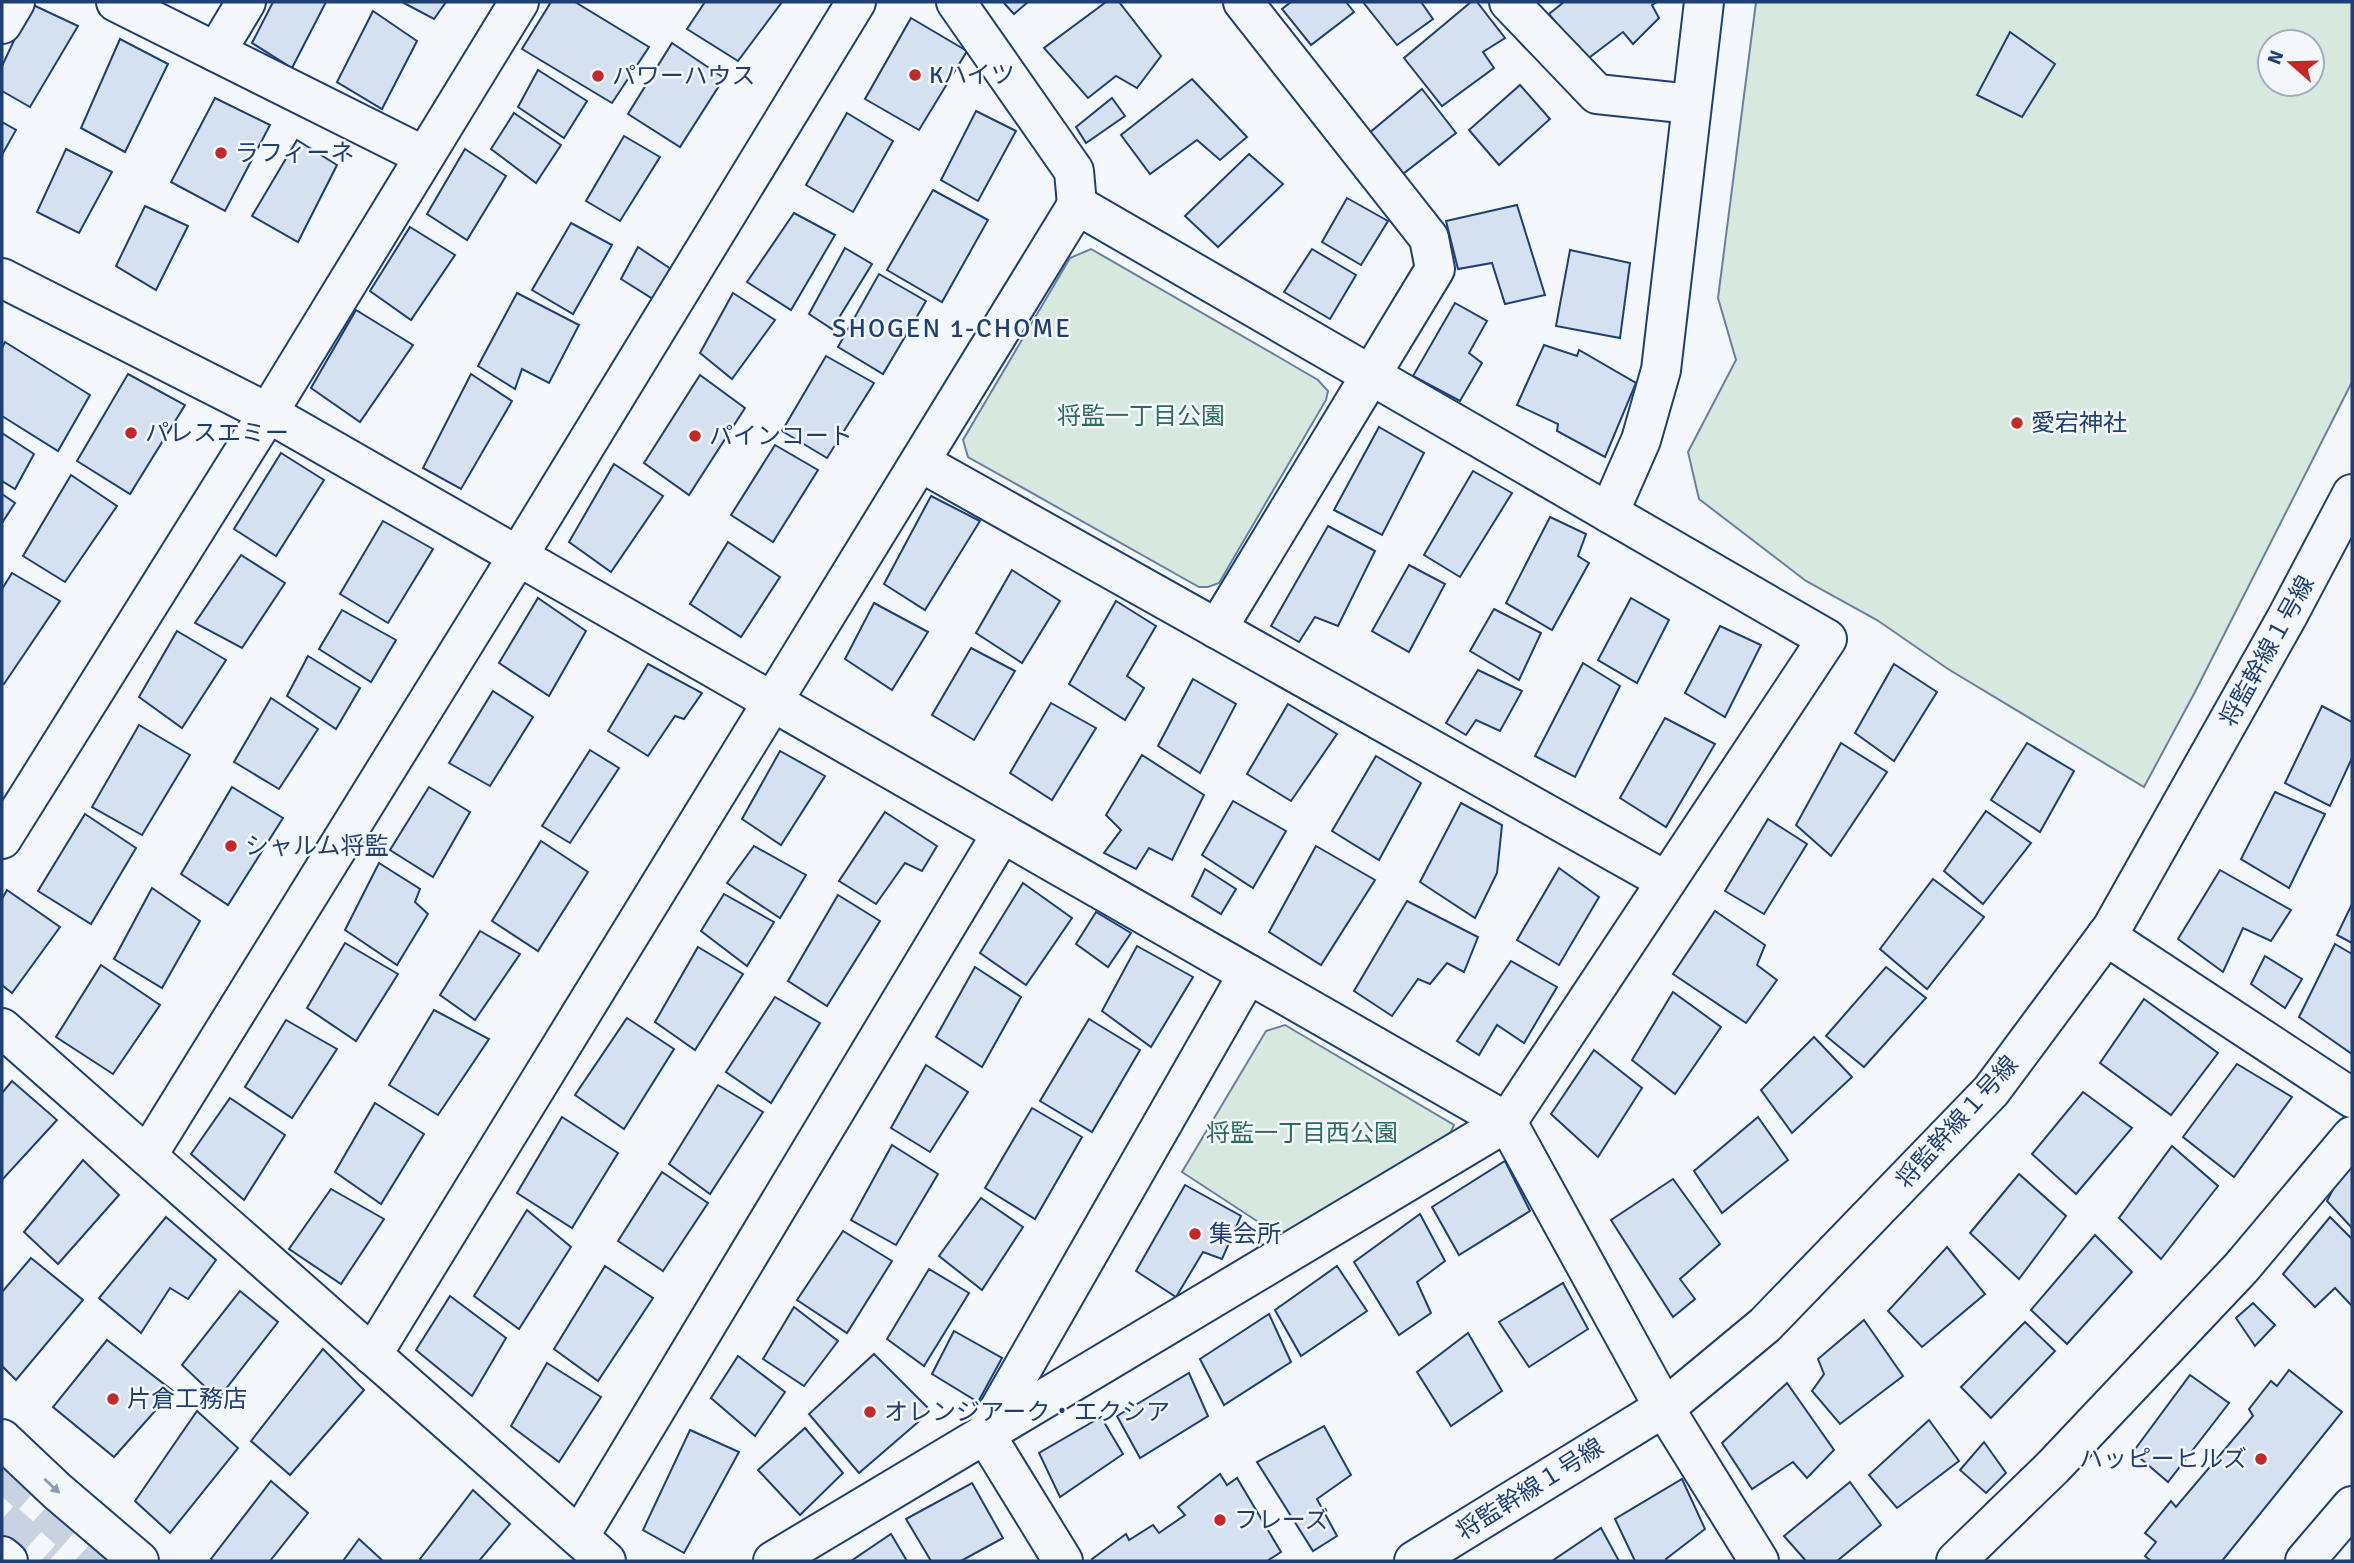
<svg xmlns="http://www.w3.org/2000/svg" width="2354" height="1563" font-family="Signika,'Noto Sans JP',sans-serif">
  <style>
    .green { fill: #d7e8df; stroke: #687fa3; stroke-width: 2; fill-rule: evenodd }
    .building { fill: #d5e0f0; stroke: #1d3f73; stroke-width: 2 }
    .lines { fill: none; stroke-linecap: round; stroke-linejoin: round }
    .major-tunnel { stroke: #c9d2e0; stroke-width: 38; stroke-dasharray: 38 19; stroke-linecap: butt }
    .minor-casing { stroke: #1d3f73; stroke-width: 42 }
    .minor { stroke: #f4f7fb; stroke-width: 38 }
    .oneway { fill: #889bb7 }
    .poi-dot { fill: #c62828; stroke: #f4f7fb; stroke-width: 2.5 }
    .labels { text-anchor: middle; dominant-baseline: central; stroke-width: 5; stroke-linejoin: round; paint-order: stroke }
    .poi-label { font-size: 24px; fill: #1d3f73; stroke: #f4f7fb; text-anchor: start }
    .park-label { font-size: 24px; fill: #2c6c60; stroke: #f4f7fb }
    .street-label { font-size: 24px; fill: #1d3f73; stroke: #f4f7fb }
    .neighbourhood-label { font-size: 26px; letter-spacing: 2px; fill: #1d3f73; stroke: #f4f7fb }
  </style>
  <rect width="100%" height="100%" fill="#f4f7fb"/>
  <!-- green -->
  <g class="green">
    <path d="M1756,2H2352V382L2195,692L2144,787L1948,669L1877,620L1806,581L1699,499L1688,452L1736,360L1718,298ZM2270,42H2312V84H2270Z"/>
    <polygon points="1091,249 1277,356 1318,380 1328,391 1326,400 1219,583 1208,587 1199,587 968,457 963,440 1070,258"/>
    <polygon points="1285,1025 1454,1125 1447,1140 1289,1242 1182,1172 1266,1031"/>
  </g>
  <!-- building -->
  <g class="building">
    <polygon points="273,2 326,2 292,68 252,43"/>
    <polygon points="402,2 446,2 434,19"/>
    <polygon points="551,2 575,2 649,47 612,103 522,49"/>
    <polygon points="705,2 782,2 738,61 687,29"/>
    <polygon points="1003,2 1028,2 1014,14"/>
    <polygon points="1106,2 1119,2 1161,56 1137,88 1116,76 1088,98 1044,48"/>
    <polygon points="1291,2 1346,2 1354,12 1311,45 1282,9"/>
    <polygon points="1363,2 1421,2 1433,19 1397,45"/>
    <polygon points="1471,2 1477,2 1505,38 1483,52 1494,68 1442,106 1404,58"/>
    <polygon points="1564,2 1657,2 1652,5 1659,18 1633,44 1623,32 1586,60 1549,14"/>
    <polygon points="31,4 78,26 30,107 2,91 2,66"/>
    <polygon points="373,11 417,41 382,109 337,82"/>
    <polygon points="911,18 967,51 919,130 865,99"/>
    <polygon points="2010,32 2055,64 2022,117 1977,95"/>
    <polygon points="120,39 168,64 125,152 81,128"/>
    <polygon points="672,43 724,78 680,147 628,114"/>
    <polygon points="538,70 587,101 564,138 518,107"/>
    <polygon points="1192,79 1247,137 1220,160 1197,140 1150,174 1121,135"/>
    <polygon points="1520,85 1550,119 1499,165 1469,130"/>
    <polygon points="1422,89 1456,133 1395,180 1362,139"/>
    <polygon points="215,98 270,125 225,211 171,182"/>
    <polygon points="1112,98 1125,116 1086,143 1076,127"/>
    <polygon points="976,111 1016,131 978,201 941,180"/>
    <polygon points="514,113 561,145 536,183 491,149"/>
    <polygon points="847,113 893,141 853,212 806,185"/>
    <polygon points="2,122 16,130 2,155"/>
    <polygon points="624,136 660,157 620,221 586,201"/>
    <polygon points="297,140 337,165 298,242 252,216"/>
    <polygon points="66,149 112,172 79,233 37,212"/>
    <polygon points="465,149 506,176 467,240 427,214"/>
    <polygon points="1249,154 1283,184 1218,247 1185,216"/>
    <polygon points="933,190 988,220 942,302 887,270"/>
    <polygon points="1347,198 1388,221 1361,265 1322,242"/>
    <polygon points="1517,205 1545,295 1505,304 1492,263 1458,269 1446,221"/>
    <polygon points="145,206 188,226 156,290 116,266"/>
    <polygon points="794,213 835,235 791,310 747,282"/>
    <polygon points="571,223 612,245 573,314 532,290"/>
    <polygon points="410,227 455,255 411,320 370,291"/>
    <polygon points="638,247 671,269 653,299 621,279"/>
    <polygon points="845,248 872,264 832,329 809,314"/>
    <polygon points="1312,249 1356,275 1330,319 1284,292"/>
    <polygon points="1570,250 1630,263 1620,338 1556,326"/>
    <polygon points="879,274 926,301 883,374 838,347"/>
    <polygon points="517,293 579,325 549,383 522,369 515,389 478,366"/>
    <polygon points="733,293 775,320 732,379 700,353"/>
    <polygon points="1455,303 1487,321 1469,353 1482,363 1460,401 1413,376"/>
    <polygon points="356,310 413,345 360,422 311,388"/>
    <polygon points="5,342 90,395 58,451 2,416 2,348"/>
    <polygon points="1544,345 1577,356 1579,350 1636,383 1605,457 1557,431 1558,424 1517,405"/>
    <polygon points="826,356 874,383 827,458 782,431"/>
    <polygon points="128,374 185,405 130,494 77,461"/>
    <polygon points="471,374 512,401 461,489 423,468"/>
    <polygon points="700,375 745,408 689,495 644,463"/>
    <polygon points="1379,427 1424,453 1382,535 1334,510"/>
    <polygon points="2,433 34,454 15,489 2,481"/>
    <polygon points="775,445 818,470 773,542 731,515"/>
    <polygon points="281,453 324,480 276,556 234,529"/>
    <polygon points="614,464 663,496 611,572 569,542"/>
    <polygon points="1473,471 1512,493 1460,577 1424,555"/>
    <polygon points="71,475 117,506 65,582 23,556"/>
    <polygon points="2,494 15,503 2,523"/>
    <polygon points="931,496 980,521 925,610 884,584"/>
    <polygon points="1550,517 1586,534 1578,556 1589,563 1552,630 1506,603"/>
    <polygon points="383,521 433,549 388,623 340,594"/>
    <polygon points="1328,526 1375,551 1338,626 1315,617 1299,642 1271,626"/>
    <polygon points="728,542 780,577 741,637 690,604"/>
    <polygon points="241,555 285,583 242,648 195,623"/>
    <polygon points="1409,565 1445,584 1409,652 1372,631"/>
    <polygon points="1012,570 1060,601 1022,663 976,633"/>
    <polygon points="12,573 60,601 4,684 2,683 2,589"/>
    <polygon points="538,598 586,631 549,696 499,663"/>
    <polygon points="1631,598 1669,620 1637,683 1598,660"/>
    <polygon points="1116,601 1156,626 1127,676 1144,688 1125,720 1069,684"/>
    <polygon points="874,603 928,632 892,690 845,659"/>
    <polygon points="1494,609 1541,633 1519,680 1470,651"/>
    <polygon points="342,610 396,640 371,682 319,649"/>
    <polygon points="1720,626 1761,645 1725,717 1685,693"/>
    <polygon points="177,631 226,660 182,728 139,697"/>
    <polygon points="971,648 1015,671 974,740 932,715"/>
    <polygon points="308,656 360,688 336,729 287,696"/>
    <polygon points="1583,663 1620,686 1575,777 1535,756"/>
    <polygon points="648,664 702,693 684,719 675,716 648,756 608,731"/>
    <polygon points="1894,664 1937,692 1894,761 1855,733"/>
    <polygon points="1478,670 1522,691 1500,731 1476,720 1466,735 1446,723"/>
    <polygon points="1193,679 1236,704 1200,773 1158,746"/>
    <polygon points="493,691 533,717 490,786 449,763"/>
    <polygon points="271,698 318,729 279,789 234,762"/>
    <polygon points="1051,703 1096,728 1052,800 1010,773"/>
    <polygon points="1288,704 1337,734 1291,801 1247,774"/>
    <polygon points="2322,706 2352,722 2352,758 2330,806 2285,783"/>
    <polygon points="1665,718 1715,744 1666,827 1620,798"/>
    <polygon points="139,725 190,755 142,835 92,807"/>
    <polygon points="1841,743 1887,772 1831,856 1796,825"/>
    <polygon points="2027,743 2074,771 2040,832 1991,800"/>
    <polygon points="590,750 619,768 570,843 542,826"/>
    <polygon points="780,751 825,776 781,845 742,819"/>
    <polygon points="1142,755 1204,795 1172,860 1149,848 1136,869 1104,853 1121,830 1106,815"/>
    <polygon points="1376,756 1421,783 1379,860 1332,831"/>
    <polygon points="232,787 283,818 228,905 181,874"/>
    <polygon points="429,787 470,812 433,877 390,850"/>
    <polygon points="2275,792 2325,814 2289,888 2241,859"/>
    <polygon points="1233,801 1286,831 1253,888 1202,855"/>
    <polygon points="1461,803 1502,825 1497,873 1475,918 1420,882"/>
    <polygon points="1986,811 2031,843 1983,904 1944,871"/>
    <polygon points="885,812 937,846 922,871 905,863 876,904 839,881"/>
    <polygon points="85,814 136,848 91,924 38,891"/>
    <polygon points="1768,819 1807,844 1764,914 1725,891"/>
    <polygon points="541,841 588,872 538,951 492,921"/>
    <polygon points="754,846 806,875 780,918 727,883"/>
    <polygon points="1316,846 1375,880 1321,965 1269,932"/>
    <polygon points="379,863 420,889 415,902 428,914 397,965 345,930"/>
    <polygon points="1559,868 1599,897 1559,965 1517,940"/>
    <polygon points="1205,869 1236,889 1221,914 1192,896"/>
    <polygon points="2220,870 2291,910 2271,941 2243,928 2223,972 2178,939"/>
    <polygon points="1933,879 1984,917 1927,989 1880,949"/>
    <polygon points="1023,883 1072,918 1026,985 980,953"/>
    <polygon points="152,888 200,921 162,988 114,959"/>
    <polygon points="7,890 60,927 12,993 2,985 2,899"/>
    <polygon points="724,894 774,922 747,966 701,931"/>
    <polygon points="838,895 880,921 827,1006 788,981"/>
    <polygon points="1407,901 1478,937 1464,972 1447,963 1430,984 1418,979 1392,1016 1354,991"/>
    <polygon points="2352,904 2352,943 2337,935"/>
    <polygon points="1715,911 1765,945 1757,965 1777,980 1746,1023 1673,974"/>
    <polygon points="1096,912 1131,933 1108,967 1076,944"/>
    <polygon points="480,931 520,954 475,1020 440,995"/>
    <polygon points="345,943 398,974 356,1041 307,1008"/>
    <polygon points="2335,944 2352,954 2352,1054 2299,1017"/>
    <polygon points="1137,946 1193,977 1151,1047 1102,1011"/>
    <polygon points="698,947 743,974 695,1050 655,1022"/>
    <polygon points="2265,956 2302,979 2285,1008 2251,984"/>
    <polygon points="1511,961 1557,987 1524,1043 1497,1025 1479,1055 1457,1041"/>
    <polygon points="101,965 160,1005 113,1074 56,1037"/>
    <polygon points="975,967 1021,997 982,1067 936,1037"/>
    <polygon points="1886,967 1926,998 1864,1067 1826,1036"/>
    <polygon points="1673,992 1721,1027 1675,1094 1632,1060"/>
    <polygon points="775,997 820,1023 771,1103 726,1072"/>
    <polygon points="2144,999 2218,1053 2171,1115 2100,1063"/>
    <polygon points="434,1010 489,1039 438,1115 389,1085"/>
    <polygon points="627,1018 674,1049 624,1129 575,1095"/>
    <polygon points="1089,1019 1140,1050 1092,1132 1040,1101"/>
    <polygon points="286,1020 337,1049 292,1118 245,1087"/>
    <polygon points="1814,1037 1852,1077 1792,1133 1761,1090"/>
    <polygon points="1594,1050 1642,1088 1598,1157 1551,1114"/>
    <polygon points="2237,1064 2292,1097 2234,1177 2183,1137"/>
    <polygon points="926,1065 968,1092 930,1152 891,1128"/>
    <polygon points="12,1081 57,1120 2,1180 2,1093"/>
    <polygon points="718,1085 763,1112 710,1194 669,1164"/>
    <polygon points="2083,1092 2132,1128 2076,1194 2032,1154"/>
    <polygon points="230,1098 285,1135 244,1200 191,1154"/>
    <polygon points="375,1103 424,1134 381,1204 335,1172"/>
    <polygon points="1032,1108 1082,1137 1035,1219 985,1188"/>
    <polygon points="562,1117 618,1153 572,1228 517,1193"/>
    <polygon points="1758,1117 1788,1160 1722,1213 1694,1171"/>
    <polygon points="892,1145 938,1174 896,1245 851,1220"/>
    <polygon points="2172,1146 2218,1186 2161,1259 2119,1218"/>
    <polygon points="83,1160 119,1195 58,1264 24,1232"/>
    <polygon points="1505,1161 1530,1211 1459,1255 1432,1207"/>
    <polygon points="2352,1168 2352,1228 2327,1201 2343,1170"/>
    <polygon points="662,1172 708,1203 663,1271 618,1241"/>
    <polygon points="2019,1174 2066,1216 2019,1279 1970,1233"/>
    <polygon points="1673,1179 1720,1244 1680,1279 1695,1299 1673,1317 1611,1220"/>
    <polygon points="1185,1185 1241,1216 1222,1259 1203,1252 1176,1297 1136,1271"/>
    <polygon points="331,1189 384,1219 341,1284 289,1249"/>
    <polygon points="981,1198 1023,1227 982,1290 939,1256"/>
    <polygon points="527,1210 571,1247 519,1329 474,1296"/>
    <polygon points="1420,1214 1445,1261 1417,1282 1431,1313 1399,1335 1354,1262"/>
    <polygon points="166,1217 216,1260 188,1299 170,1288 141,1333 99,1298"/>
    <polygon points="2330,1217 2352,1239 2352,1306 2335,1288 2315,1307 2283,1274"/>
    <polygon points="843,1231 892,1261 847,1333 797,1300"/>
    <polygon points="2095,1235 2132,1272 2067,1344 2031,1310"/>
    <polygon points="1947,1247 1985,1294 1922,1347 1888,1311"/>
    <polygon points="31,1258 83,1300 16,1380 2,1366 2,1292"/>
    <polygon points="605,1266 653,1298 598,1381 554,1349"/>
    <polygon points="1337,1266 1367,1311 1301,1356 1275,1310"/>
    <polygon points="929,1269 969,1293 924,1366 887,1339"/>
    <polygon points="1563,1283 1588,1329 1529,1367 1499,1322"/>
    <polygon points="240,1291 278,1322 218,1399 182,1365"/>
    <polygon points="450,1296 506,1338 472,1396 416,1350"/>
    <polygon points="2253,1303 2275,1325 2255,1346 2236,1318"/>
    <polygon points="794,1307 838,1341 804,1386 763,1359"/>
    <polygon points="1269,1314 1291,1362 1224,1405 1200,1359"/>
    <polygon points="1864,1320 1903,1376 1840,1424 1812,1391 1824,1374 1818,1359"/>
    <polygon points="2025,1322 2055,1351 1991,1418 1961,1387"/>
    <polygon points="954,1331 1002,1358 978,1402 932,1374"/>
    <polygon points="1468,1333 1502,1391 1451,1426 1417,1372"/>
    <polygon points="107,1340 173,1391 114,1457 53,1407"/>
    <polygon points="323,1349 364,1390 290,1475 251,1441"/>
    <polygon points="874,1354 931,1411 859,1473 809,1414"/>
    <polygon points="738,1356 785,1392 755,1436 711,1398"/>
    <polygon points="547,1363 601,1397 559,1462 511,1426"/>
    <polygon points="2289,1370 2342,1412 2222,1561 2151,1561 2145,1556 2156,1542 2145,1533 2171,1501 2176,1507 2253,1416 2249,1409 2271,1381 2277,1386"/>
    <polygon points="1189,1373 1208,1416 1140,1458 1117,1416"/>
    <polygon points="2190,1375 2229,1403 2168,1482 2133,1452"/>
    <polygon points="1787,1383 1834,1450 1807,1478 1793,1462 1752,1489 1722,1443"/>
    <polygon points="197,1411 238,1448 170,1533 135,1501"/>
    <polygon points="1101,1417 1123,1454 1060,1497 1039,1453"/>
    <polygon points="1929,1420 1959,1461 1897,1508 1869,1475"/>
    <polygon points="1324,1426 1351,1475 1317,1499 1337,1536 1313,1551 1257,1462"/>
    <polygon points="805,1428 843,1473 800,1515 758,1470"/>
    <polygon points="690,1430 739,1452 684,1553 643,1530"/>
    <polygon points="1984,1442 2006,1473 1986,1493 1960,1470"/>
    <polygon points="1220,1474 1227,1485 1237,1478 1281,1552 1267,1561 1093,1561 1092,1559 1126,1534 1129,1540 1153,1525 1159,1533 1185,1515 1178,1507"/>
    <polygon points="1682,1479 1705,1529 1666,1559 1667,1561 1635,1561 1615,1519"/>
    <polygon points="271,1481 308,1513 270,1561 213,1561 211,1559"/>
    <polygon points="1850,1482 1881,1525 1837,1561 1806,1561 1784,1536"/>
    <polygon points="972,1483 1003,1538 961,1561 931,1561 906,1519"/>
    <polygon points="473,1490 510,1524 479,1561 422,1561 420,1559"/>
    <polygon points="1601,1528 1619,1561 1552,1561"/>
    <polygon points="891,1534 907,1561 851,1561"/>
    <polygon points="359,1539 383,1561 343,1561"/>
  </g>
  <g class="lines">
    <!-- major-tunnel -->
    <g class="major-tunnel">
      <polyline points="2,1471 102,1561"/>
      <polyline points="2,1519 49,1561"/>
    </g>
    <!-- minor casing -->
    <g class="minor-casing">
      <g id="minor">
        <polyline points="116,2 424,156"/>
        <polyline points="1509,2 1597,94 1691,104"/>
        <polyline points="2,24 15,2"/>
        <polyline points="216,52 246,2"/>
        <polyline points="2,278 268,413 1507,1122 1663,1406 1759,1561"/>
        <polyline points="920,462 1666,881"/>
        <polyline points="1609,513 1641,440 1661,370 1704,2"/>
        <polyline points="1217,629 1435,269 1429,238 1243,2"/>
        <polyline points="2,839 268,413 519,2"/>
        <polyline points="2106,936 2352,1098"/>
        <polyline points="2,1028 606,1561"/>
        <polyline points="147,1156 518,556 856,2"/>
        <polyline points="372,1355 1077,205"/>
        <polyline points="2,1439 57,1491 139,1561"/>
        <polyline points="579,1537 1002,833"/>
        <polyline points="2,1556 8,1561"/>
        <polyline points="773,1561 1507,1122 1827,639 1077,205 1074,171 956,2"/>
        <polyline points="1063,1561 985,1434 1248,974"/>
        <polyline points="1414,1561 1671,1403 1765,1325 1991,1091 2112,928 2287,617 2352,494"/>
        <polyline points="1956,1561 2053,1467 2241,1268 2352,1136"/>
        <polyline points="2305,1561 2352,1506"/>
      </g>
    </g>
    <!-- minor -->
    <use href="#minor" class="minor"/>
  </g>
  <!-- one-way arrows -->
  <defs><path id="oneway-solid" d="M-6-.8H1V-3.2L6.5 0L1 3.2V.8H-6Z" transform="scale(1.75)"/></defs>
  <use class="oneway" href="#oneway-solid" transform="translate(52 1486) rotate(43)"/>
  <!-- markers -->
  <g class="poi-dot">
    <circle cx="915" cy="75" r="7"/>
    <circle cx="598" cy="76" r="7"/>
    <circle cx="221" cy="153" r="7"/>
    <circle cx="2017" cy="423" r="7"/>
    <circle cx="131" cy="433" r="7"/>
    <circle cx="695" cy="436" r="7"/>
    <circle cx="231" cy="846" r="7"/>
    <circle cx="1195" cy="1234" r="7"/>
    <circle cx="113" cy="1399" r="7"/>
    <circle cx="870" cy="1412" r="7"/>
    <circle cx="2261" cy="1459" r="7"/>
    <circle cx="1220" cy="1520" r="7"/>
  </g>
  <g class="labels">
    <!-- poi labels -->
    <g class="poi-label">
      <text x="929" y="75">Kハイツ</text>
      <text x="612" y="76">パワーハウス</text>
      <text x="235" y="153">ラフィーネ</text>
      <text x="2031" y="423">愛宕神社</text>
      <text x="145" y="433">パレスエミー</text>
      <text x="709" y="436">パインコート</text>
      <text x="245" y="846">シャルム将監</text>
      <text x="1209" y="1234">集会所</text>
      <text x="127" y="1399">片倉工務店</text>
      <text x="884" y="1412">オレンジアーク・エクシア</text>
      <text x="2247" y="1459" text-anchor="end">ハッピーヒルズ</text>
      <text x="1234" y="1520">フレーズ</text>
    </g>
    <!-- park labels -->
    <g class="park-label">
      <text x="1141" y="416">将監一丁目公園</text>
      <text x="1302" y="1133">将監一丁目西公園</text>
    </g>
    <!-- street labels -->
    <g class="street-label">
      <text transform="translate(2267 651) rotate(-61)">将監幹線１号線</text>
      <text transform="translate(1957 1122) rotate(-48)">将監幹線１号線</text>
      <text transform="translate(1530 1489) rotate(-32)">将監幹線１号線</text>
    </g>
    <!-- neighbourhood labels -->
    <g class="neighbourhood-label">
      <text x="952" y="329">SHOGEN 1-CHOME</text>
    </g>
  </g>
  <!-- border -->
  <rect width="2354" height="1563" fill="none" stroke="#1d3f73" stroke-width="7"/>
  <!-- north arrow -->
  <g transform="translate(2291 63) rotate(290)"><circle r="33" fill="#f4f7fb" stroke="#9eadc5" stroke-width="2"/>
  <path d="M0-5L12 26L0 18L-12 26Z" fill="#c62828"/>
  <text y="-10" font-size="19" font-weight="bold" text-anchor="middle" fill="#1d3f73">N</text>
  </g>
</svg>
